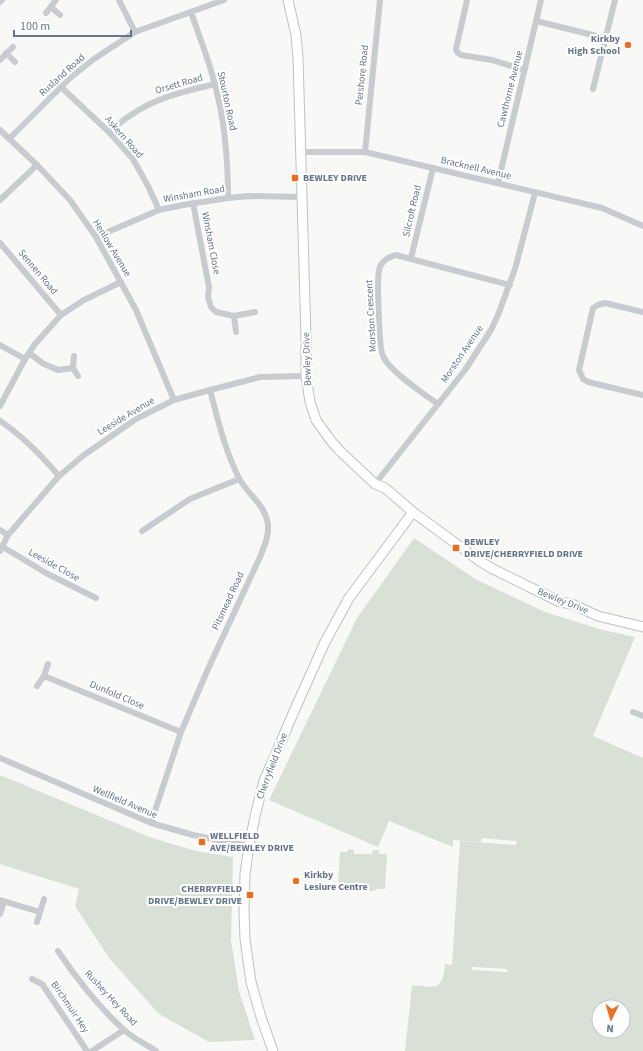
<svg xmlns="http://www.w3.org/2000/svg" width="643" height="1051" font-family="'Source Sans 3',sans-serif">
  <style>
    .green { fill: #d9e1d7; fill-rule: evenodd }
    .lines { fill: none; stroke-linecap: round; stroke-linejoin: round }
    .secondary-casing { stroke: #bdc0c6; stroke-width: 11 }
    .street { stroke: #c8cbcf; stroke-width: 6 }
    .secondary { stroke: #fff; stroke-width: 9 }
    .poi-dot { fill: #ed6d22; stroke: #fff; stroke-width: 1.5 }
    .labels { text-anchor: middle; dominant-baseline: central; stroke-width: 4; stroke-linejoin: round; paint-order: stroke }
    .poi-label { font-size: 10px; font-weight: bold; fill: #667589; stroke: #fff; text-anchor: start }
    .street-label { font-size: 10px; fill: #667589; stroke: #fff }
  </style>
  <rect width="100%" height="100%" fill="#f8f9f6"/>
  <!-- green -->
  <g class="green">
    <path d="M414,538L477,580L545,612L603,630L635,637L593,736L643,758V1051H405L412,985C435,987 443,992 445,964L452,965L460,841L516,845L517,841L482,838L481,842L453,840V847L389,821L378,847L269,800L357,618ZM472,967L507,969V972L472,970ZM599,1007H623V1031H599Z"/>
    <polygon points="0,775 152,838 196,851 233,857 231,940 239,991 255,1040 209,1042 159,1014 109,958 75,906 79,889 0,864"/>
    <polygon points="348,849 354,850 354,854 372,854 373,850 379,850 379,854 387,854 385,889 376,889 375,891 369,891 369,888 352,886 352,889 346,888 346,885 338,885 340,852 347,852"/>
  </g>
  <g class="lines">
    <!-- secondary casing -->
    <g class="secondary-casing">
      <g id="secondary">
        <polyline points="288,0 296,35 298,57 306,338 306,376 310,402 316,420 331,441 340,451 375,484 385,488 413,512 481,562 493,569 560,602 572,604 598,616 643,627"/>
        <polyline points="273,1051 261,1017 251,982 245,939 244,912 245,874 249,846 256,812 264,781 295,709 325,642 349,598 413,512"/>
      </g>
    </g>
    <!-- street -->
    <g class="street">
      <polyline points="119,0 135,32"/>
      <polyline points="467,0 456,49 457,52 461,55 492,60 524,70"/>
      <polyline points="0,2 2,0"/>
      <polyline points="51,7 60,15"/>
      <path d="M191,12C199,36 209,60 215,85C225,122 228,160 228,198"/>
      <polyline points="46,13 56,0"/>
      <polyline points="536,21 605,38"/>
      <polyline points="6,53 15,62"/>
      <polyline points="0,60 13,47"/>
      <polyline points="61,87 109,132 133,159 148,186 159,210"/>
      <polyline points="593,89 615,0"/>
      <polyline points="0,130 37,165 70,200 96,237 136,310 174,400"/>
      <path d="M109,132C116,126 123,120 131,115C157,97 186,91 215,84"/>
      <polyline points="9,139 70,78 94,59 135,32 224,0"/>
      <polyline points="301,152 365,152 602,208 643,226"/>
      <polyline points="365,152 380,0"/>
      <polyline points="498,183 541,0"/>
      <polyline points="0,200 37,165"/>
      <polyline points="193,203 209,287 208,297 211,307 216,312 234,316 255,312"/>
      <polyline points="96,237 159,210 183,205 228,198 249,196 301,197"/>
      <polyline points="0,243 61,315"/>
      <polyline points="411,258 433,168"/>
      <polyline points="643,312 605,303 598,305 593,308 579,370 583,379 588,382 643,395"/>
      <polyline points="234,316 236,332"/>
      <polyline points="0,345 25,359"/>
      <polyline points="29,353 44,364 58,370 73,368 74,356"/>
      <polyline points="73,368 78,376"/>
      <path d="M438,404C424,394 389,371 383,356C379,350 377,279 379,271C380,262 388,257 396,255L510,285"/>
      <polyline points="0,406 25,359 35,344 61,315 84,300 121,282"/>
      <path d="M0,421C23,436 41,455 59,476"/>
      <polyline points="375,484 465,370 491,330 498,315 515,269 535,193"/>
      <polyline points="0,530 8,535"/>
      <polyline points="142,531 190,499 239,479"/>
      <polyline points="3,547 46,573 96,598"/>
      <polyline points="0,551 8,535 59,476 84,455 136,419 174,400 210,390 260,377 306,376"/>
      <polyline points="44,676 181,732"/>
      <polyline points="37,686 44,676 48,664"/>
      <polyline points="633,712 643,716"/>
      <polyline points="0,758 151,823 193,835 249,846"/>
      <path d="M151,823L181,732L208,669L260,557C264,547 269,536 268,525C266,505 247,494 239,478C225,451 218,420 210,390"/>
      <polyline points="0,900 40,912"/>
      <polyline points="0,914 4,901"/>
      <polyline points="37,922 44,899"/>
      <path d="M58,951C75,977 100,1008 123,1029C132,1038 146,1044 156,1051"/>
      <polyline points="32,979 42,984 87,1051"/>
      <polyline points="92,1051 124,1030"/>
    </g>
    <!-- secondary -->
    <use href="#secondary" class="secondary"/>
  </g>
  <!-- markers -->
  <g class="poi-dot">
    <circle cx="628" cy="45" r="4"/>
    <rect x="291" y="174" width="8" height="8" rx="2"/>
    <rect x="452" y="544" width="8" height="8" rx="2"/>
    <rect x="198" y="838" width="8" height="8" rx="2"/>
    <circle cx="296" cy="881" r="4"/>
    <rect x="246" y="891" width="8" height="8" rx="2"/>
  </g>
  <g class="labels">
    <!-- poi labels -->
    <g class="poi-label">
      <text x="620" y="39" text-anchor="end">Kirkby<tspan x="620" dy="12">High School</tspan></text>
      <text x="303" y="178">BEWLEY DRIVE</text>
      <text x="464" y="542">BEWLEY<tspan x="464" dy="12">DRIVE/CHERRYFIELD DRIVE</tspan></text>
      <text x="210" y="836">WELLFIELD<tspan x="210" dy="12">AVE/BEWLEY DRIVE</tspan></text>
      <text x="304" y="875">Kirkby<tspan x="304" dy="12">Lesiure Centre</tspan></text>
      <text x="242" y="889" text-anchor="end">CHERRYFIELD<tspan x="242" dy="12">DRIVE/BEWLEY DRIVE</tspan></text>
    </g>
    <!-- street labels -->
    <g class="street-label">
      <text transform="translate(62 75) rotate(-42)">Rusland Road</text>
      <text transform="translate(362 75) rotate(-84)">Pershore Road</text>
      <text transform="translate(179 84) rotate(-16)">Orsett Road</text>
      <text transform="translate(510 89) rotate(-76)">Cawthorne Avenue</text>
      <text transform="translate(227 101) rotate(78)">Stourton Road</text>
      <text transform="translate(124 137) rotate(49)">Askern Road</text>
      <text transform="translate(476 168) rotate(13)">Bracknell Avenue</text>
      <text transform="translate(194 194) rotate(-10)">Winsham Road</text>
      <text transform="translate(412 211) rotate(-77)">Silcroft Road</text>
      <text transform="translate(211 243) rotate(79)">Winsham Close</text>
      <text transform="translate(112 248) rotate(59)">Henlow Avenue</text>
      <text transform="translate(38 272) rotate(50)">Sennen Road</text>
      <text transform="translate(371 316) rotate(-93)">Morston Crescent</text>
      <text transform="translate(462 354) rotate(-56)">Morston Avenue</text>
      <text transform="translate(307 359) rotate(-92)">Bewley Drive</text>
      <text transform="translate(126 416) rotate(-31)">Leeside Avenue</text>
      <text transform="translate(54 565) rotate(29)">Leeside Close</text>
      <text transform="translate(228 601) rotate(-65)">Pitsmead Road</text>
      <text transform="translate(563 601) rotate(22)">Bewley Drive</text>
      <text transform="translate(117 695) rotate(23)">Dunfold Close</text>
      <text transform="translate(272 766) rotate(-69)">Cherryfield Drive</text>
      <text transform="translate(125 802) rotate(23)">Wellfield Avenue</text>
      <text transform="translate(111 998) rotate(47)">Rushey Hey Road</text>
      <text transform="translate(70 1007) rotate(56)">Birchmuir Hey</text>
    </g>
  </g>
  <!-- north arrow -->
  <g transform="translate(611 1019) rotate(185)"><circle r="19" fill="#ffffff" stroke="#c2c8d0"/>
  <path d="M0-3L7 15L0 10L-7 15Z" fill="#ed6d22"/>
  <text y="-6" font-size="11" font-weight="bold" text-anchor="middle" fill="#667589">N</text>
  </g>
  <!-- scale -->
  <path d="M14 30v6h117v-6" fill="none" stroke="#667589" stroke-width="2"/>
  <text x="20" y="30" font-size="12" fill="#667589" stroke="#ffffff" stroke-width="3" paint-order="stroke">100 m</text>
</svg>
